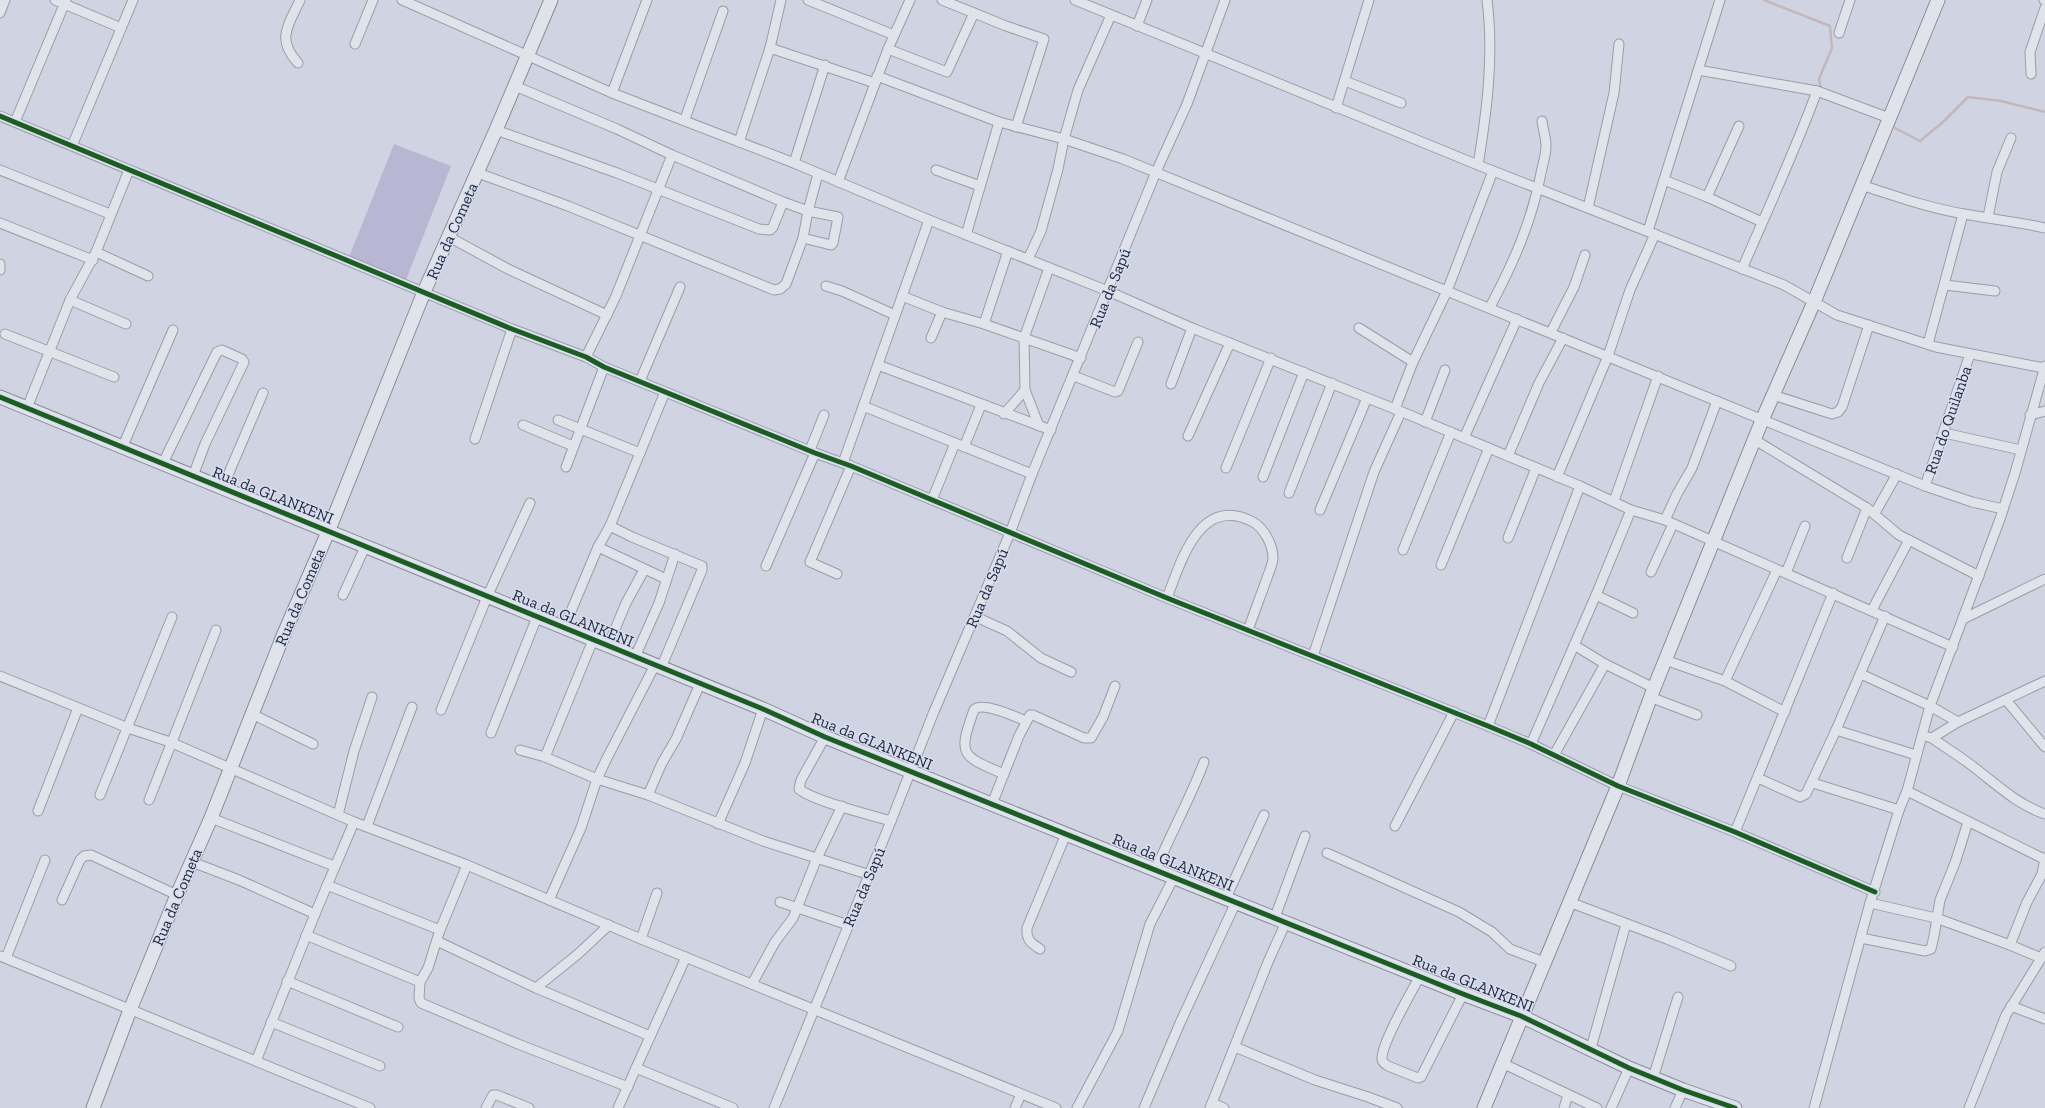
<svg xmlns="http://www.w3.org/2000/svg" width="2045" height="1108" font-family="'Zilla Slab',serif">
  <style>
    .green { fill: #b9b6d4 }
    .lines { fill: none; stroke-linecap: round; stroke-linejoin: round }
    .stream { stroke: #c4b6bd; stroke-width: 2.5 }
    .street-casing { stroke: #989da8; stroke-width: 11 }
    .secondary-casing { stroke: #888d98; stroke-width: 15 }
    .street { stroke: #e1e3eb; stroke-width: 9 }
    .secondary { stroke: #e1e3eb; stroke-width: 13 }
    .cycleway-casing { stroke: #d7ddf3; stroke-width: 8 }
    .cycleway { stroke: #1b5e20; stroke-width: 5 }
    .labels { text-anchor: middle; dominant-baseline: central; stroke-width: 3; stroke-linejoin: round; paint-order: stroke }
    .street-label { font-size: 16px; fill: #212a37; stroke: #d7ddf3 }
  </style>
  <rect width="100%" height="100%" fill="#d0d4e2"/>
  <!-- green -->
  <polygon class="green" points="394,144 451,166 406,280 349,257"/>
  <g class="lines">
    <!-- stream -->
    <g class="stream">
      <polyline points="1764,0 1830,26 1832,48 1819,79 1821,90"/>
      <polyline points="1895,128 1920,141 1943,122 1968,97 2001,101 2045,112"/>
    </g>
    <!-- street casing -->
    <g class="street-casing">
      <g id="street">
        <polyline points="55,0 121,28"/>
        <polyline points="402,0 612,93 794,163 929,220 1108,291 1192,328 1395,409 1580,486 1631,510 1665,520 1953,647"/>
        <polyline points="808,0 894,35"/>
        <polyline points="942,0 1006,26 1044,39 1016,127"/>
        <polyline points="1075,0 1478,165 1784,285 1837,315 1936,347 2044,368"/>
        <polyline points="2044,0 2045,0"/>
        <polyline points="0,13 5,0"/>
        <polyline points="1137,26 1147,0"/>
        <polyline points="1839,33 1850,0"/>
        <polyline points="355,44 373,0"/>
        <polyline points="770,48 875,83"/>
        <polyline points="888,49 947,72 974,13"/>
        <path d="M298,63C276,39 288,26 300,0"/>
        <polyline points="1698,70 1817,91 1889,118"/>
        <polyline points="2031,74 2030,52 2045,8"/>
        <polyline points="877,76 999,122 1064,139 1123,159 1925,486 1972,502 2003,509"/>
        <polyline points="1345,81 1401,103"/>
        <polyline points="515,86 617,129 672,155 783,202 808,211 838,217 833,243 831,245 803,238"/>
        <polyline points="612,93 647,0"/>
        <polyline points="1336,108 1369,0"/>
        <polyline points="0,116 512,329 586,357 604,367 815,453 851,466 1167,598 1488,726 1531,744 1618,786 1735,832 1875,892"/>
        <polyline points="685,119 723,11"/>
        <polyline points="15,122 66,0"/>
        <polyline points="496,130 617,173 759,229 770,230 773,227 783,202"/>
        <polyline points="739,142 770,48 781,0"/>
        <polyline points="72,146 133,0"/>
        <polyline points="794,163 825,65"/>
        <path d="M1478,165C1487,110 1494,56 1487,0"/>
        <polyline points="0,170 110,214"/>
        <polyline points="936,170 980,186"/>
        <polyline points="478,173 568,206 774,290 780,289 786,284 803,238 808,211 818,174"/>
        <polyline points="1664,180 1707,197 1762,222"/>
        <polyline points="838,182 888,49 910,0"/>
        <path d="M1861,185C1895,196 1929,208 1964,214C1991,219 2018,222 2045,228"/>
        <polyline points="1707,197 1739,126"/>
        <polyline points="1588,208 1614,93 1619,44"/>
        <polyline points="1988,217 1997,172 2011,138"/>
        <polyline points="0,223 93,260"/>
        <polyline points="1648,231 1720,0"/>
        <polyline points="966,235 999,122"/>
        <polyline points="449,237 508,269 607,315"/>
        <polyline points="96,252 148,276"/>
        <polyline points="1028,259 1041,231 1058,169 1064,139 1078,90 1111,15"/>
        <polyline points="0,264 0,270"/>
        <path d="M1742,269C1768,209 1795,151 1817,91"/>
        <polyline points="1945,285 1995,291"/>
        <polyline points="826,286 842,291 895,315"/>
        <polyline points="902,296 942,312 984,324 1081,358"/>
        <polyline points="70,300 126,324"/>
        <path d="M1490,307C1513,264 1532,221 1541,173C1543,163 1546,155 1546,146C1546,138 1543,129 1542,121"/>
        <polyline points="984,324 1008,251"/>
        <polyline points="1359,328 1413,362"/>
        <polyline points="1551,332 1574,287 1585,255"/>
        <polyline points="5,334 114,377"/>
        <polyline points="931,338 942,312"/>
        <polyline points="1928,344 1963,214"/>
        <polyline points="586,357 616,296 672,155"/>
        <polyline points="878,365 1051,430"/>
        <polyline points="1074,376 1115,392 1118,391 1138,342"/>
        <polyline points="640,381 680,287"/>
        <polyline points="1171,384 1192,328"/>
        <polyline points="1773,395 1832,414 1838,412 1842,407 1869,325"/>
        <polyline points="863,406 1032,474"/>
        <polyline points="27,408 70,300 96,252 129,170"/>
        <polyline points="1395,409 1413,362 1447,291 1493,171"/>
        <polyline points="1004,414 1025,390"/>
        <polyline points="2030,415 2045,411"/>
        <polyline points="558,420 640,453"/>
        <polyline points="1425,422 1445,370"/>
        <polyline points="523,425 573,446"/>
        <polyline points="1039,426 1025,390 1024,338 1049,268"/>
        <polyline points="1944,433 2021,450"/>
        <polyline points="1188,436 1230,343"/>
        <polyline points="1464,438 1517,319"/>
        <polyline points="475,439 512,329"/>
        <polyline points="1755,440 1867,508 1899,535 1979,576"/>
        <polyline points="964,447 981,405"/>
        <polyline points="122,448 173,330"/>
        <polyline points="810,450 824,415"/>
        <polyline points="1508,456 1539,383 1563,338"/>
        <polyline points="163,463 217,352 222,350 242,359 244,362 205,444 193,476"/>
        <polyline points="843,463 929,220"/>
        <polyline points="566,467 604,367"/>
        <polyline points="1226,468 1271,358"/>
        <polyline points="1263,477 1304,372"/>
        <polyline points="1557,477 1608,356 1630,290 1655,234"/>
        <polyline points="1925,486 1970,354"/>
        <polyline points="222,489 263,393"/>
        <polyline points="1289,493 1332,383"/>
        <polyline points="932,500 955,443"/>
        <polyline points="1614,501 1658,376"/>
        <polyline points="1320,510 1367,398"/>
        <polyline points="1875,513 1897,474"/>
        <polyline points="1665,520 1677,494 1692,468 1717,401"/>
        <polyline points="610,526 632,537 702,566 702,570 661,668"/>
        <polyline points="1508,538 1536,468"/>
        <polyline points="598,547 666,579"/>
        <polyline points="1403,550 1451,432"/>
        <polyline points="1847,558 1867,508"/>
        <polyline points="1441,565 1489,448"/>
        <polyline points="766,566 815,453"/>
        <polyline points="1651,572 1673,524"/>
        <polyline points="1786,573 1805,526"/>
        <polyline points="837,574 810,562 851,466"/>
        <polyline points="343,595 365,547"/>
        <polyline points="1596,595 1633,613"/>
        <path d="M1167,598C1181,561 1200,494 1253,522C1264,528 1273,545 1273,558C1273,564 1269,572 1267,578C1261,595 1254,613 1248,630"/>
        <polyline points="1872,610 1909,540"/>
        <polyline points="976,617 1007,631 1041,658 1071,672"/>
        <polyline points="1963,619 2045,579"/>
        <polyline points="564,628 598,547 610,526 665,392"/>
        <polyline points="1574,645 1605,664 1654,688"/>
        <polyline points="608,646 626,603 644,570"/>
        <polyline points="1313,656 1374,472 1401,412"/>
        <polyline points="635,657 659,603 675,554"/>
        <polyline points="1665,660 1725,681 1785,712"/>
        <polyline points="1861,674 1930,706 1958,722"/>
        <polyline points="0,676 128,728 170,742 354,822 467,865 641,939 1056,1108"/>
        <polyline points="1725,681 1777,570"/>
        <polyline points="1650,697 1697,715"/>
        <polyline points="2006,700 2045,747"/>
        <polyline points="441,710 487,597 530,503"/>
        <polyline points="252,714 313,744"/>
        <polyline points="1488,726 1580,486"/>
        <polyline points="1836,730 1916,755"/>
        <polyline points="491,733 537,617"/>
        <path d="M825,737L801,780L799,789C813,801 870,815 891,821"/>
        <polyline points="1928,737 1932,738 1958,722 2045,681"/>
        <path d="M1932,738C1946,748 1961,757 1975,768C1997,785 2018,805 2045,814"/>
        <polyline points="1531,744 1596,595 1631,510"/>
        <polyline points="520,750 545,757 597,779 648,795 763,841 870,875"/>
        <polyline points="1554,755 1605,664"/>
        <polyline points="545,757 593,640"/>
        <path d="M1004,774C962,756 957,756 974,710C982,701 1016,717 1026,721"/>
        <polyline points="1758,778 1800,797 1806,794 1836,730 1885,616"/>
        <polyline points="1813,783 1899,810"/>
        <polyline points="1907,791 2044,859"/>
        <polyline points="100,795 172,617"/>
        <polyline points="648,795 662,763 676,739 700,684"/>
        <polyline points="149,800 216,630"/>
        <polyline points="992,804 1019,736 1030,715 1033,715 1084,738 1091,738 1103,717 1115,686"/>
        <polyline points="38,811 78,708"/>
        <polyline points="338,815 354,751 372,697"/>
        <polyline points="211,818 334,866"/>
        <polyline points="718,824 745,763 763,709"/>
        <polyline points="367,826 412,707"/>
        <polyline points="1395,826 1454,712"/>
        <polyline points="1735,832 1833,593"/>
        <polyline points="1327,853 1459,912 1492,932 1510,949 1544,962"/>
        <polyline points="192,862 239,880 315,914"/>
        <polyline points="467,865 440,930 428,968 420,982 419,998 421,1003 518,1044 628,1087"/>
        <path d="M1156,869C1171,833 1190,799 1204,762"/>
        <polyline points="327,885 440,930"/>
        <polyline points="1226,898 1264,815"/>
        <polyline points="62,900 80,860 84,856 91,855 177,895"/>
        <polyline points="549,900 581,828 597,779 606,760 655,665"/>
        <polyline points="780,902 848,925"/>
        <polyline points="1569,902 1667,939 1731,966"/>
        <polyline points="1870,903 1936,918 2010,945 2041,958"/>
        <polyline points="1275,917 1305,836"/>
        <polyline points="306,935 420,982"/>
        <polyline points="1861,938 1925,951 1931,949 1934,936 1940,900 1955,863 1968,822"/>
        <polyline points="641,939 657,893"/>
        <polyline points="437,941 536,988 650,1036"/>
        <polyline points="2010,945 2027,902 2042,874 2045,858"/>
        <path d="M1040,949C1031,943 1026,940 1027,928L1066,834"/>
        <polyline points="0,956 370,1108"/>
        <polyline points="6,958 45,860"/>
        <path d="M1420,976C1412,991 1381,1044 1382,1059C1382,1062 1385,1064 1388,1066L1418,1078L1421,1077L1463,994"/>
        <polyline points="287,981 398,1027"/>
        <polyline points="752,984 775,942 793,918 817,858 842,806"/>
        <polyline points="536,988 578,954 609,925"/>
        <polyline points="2011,1006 2045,1019"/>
        <polyline points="271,1022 380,1066"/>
        <polyline points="1235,1047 1315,1080 1368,1097 1397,1108"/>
        <polyline points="1591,1048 1626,924"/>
        <polyline points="256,1061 315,914 354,822"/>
        <polyline points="1502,1063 1597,1108"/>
        <polyline points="636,1068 733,1108"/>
        <polyline points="1653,1078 1678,997"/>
        <polyline points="1212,1103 1224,1108"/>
        <polyline points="486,1108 493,1095 497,1095 529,1108"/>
        <polyline points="618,1108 686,957"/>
        <polyline points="774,1108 891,821 933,714 1010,533 1032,474 1156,172 1187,104 1225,0"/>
        <polyline points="1015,1108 1021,1094"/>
        <polyline points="1077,1108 1118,1031 1150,924 1174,877"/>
        <polyline points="1144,1108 1180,1023 1236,902"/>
        <polyline points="1210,1108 1268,962 1286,922"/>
        <polyline points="1564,1108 1568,1095"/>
        <polyline points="1611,1108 1629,1068"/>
        <polyline points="1675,1108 1683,1090"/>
        <polyline points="1814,1108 1870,903 1899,810 1907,791 1930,706 2000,519 2015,473 2045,366"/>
        <polyline points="1969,1108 2006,1015 2045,952"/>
      </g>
    </g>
    <!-- secondary casing -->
    <g class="secondary-casing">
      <g id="secondary">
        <polyline points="0,397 763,709 825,737 1463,994 1521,1016 1629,1068 1683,1090 1735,1108"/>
        <polyline points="93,1108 130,1010 177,895 211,818 283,636 328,532 424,292 496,130 551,0"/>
        <polyline points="1484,1108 1618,786 1654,688 1763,418 1814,302 1938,0"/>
      </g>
    </g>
    <!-- street -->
    <use href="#street" class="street"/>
    <!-- secondary -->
    <use href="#secondary" class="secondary"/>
    <!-- cycleway casing -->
    <g class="cycleway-casing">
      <g id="cycleway">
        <polyline points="0,116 512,329 586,357 604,367 815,453 851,466 1167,598 1488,726 1531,744 1618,786 1735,832 1875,892"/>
        <polyline points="0,397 763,709 825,737 1463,994 1521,1016 1629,1068 1683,1090 1735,1108"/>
      </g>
    </g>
    <!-- cycleway -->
    <use href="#cycleway" class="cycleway"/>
  </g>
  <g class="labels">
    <!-- street labels -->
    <g class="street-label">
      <text transform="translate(452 231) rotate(-66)">Rua da Cometa</text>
      <text transform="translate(1110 288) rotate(-68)">Rua da Sapú</text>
      <text transform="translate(1948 420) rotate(-71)">Rua do Quilanba</text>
      <text transform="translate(273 495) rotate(22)">Rua da GLANKENI</text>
      <text transform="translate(987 588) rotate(-67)">Rua da Sapú</text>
      <text transform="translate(300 597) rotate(-67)">Rua da Cometa</text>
      <text transform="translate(573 618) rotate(22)">Rua da GLANKENI</text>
      <text transform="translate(872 741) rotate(22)">Rua da GLANKENI</text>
      <text transform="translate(1173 862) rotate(22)">Rua da GLANKENI</text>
      <text transform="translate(864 887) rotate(-67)">Rua da Sapú</text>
      <text transform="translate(177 897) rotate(-67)">Rua da Cometa</text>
      <text transform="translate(1473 983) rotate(22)">Rua da GLANKENI</text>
    </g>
  </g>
</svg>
